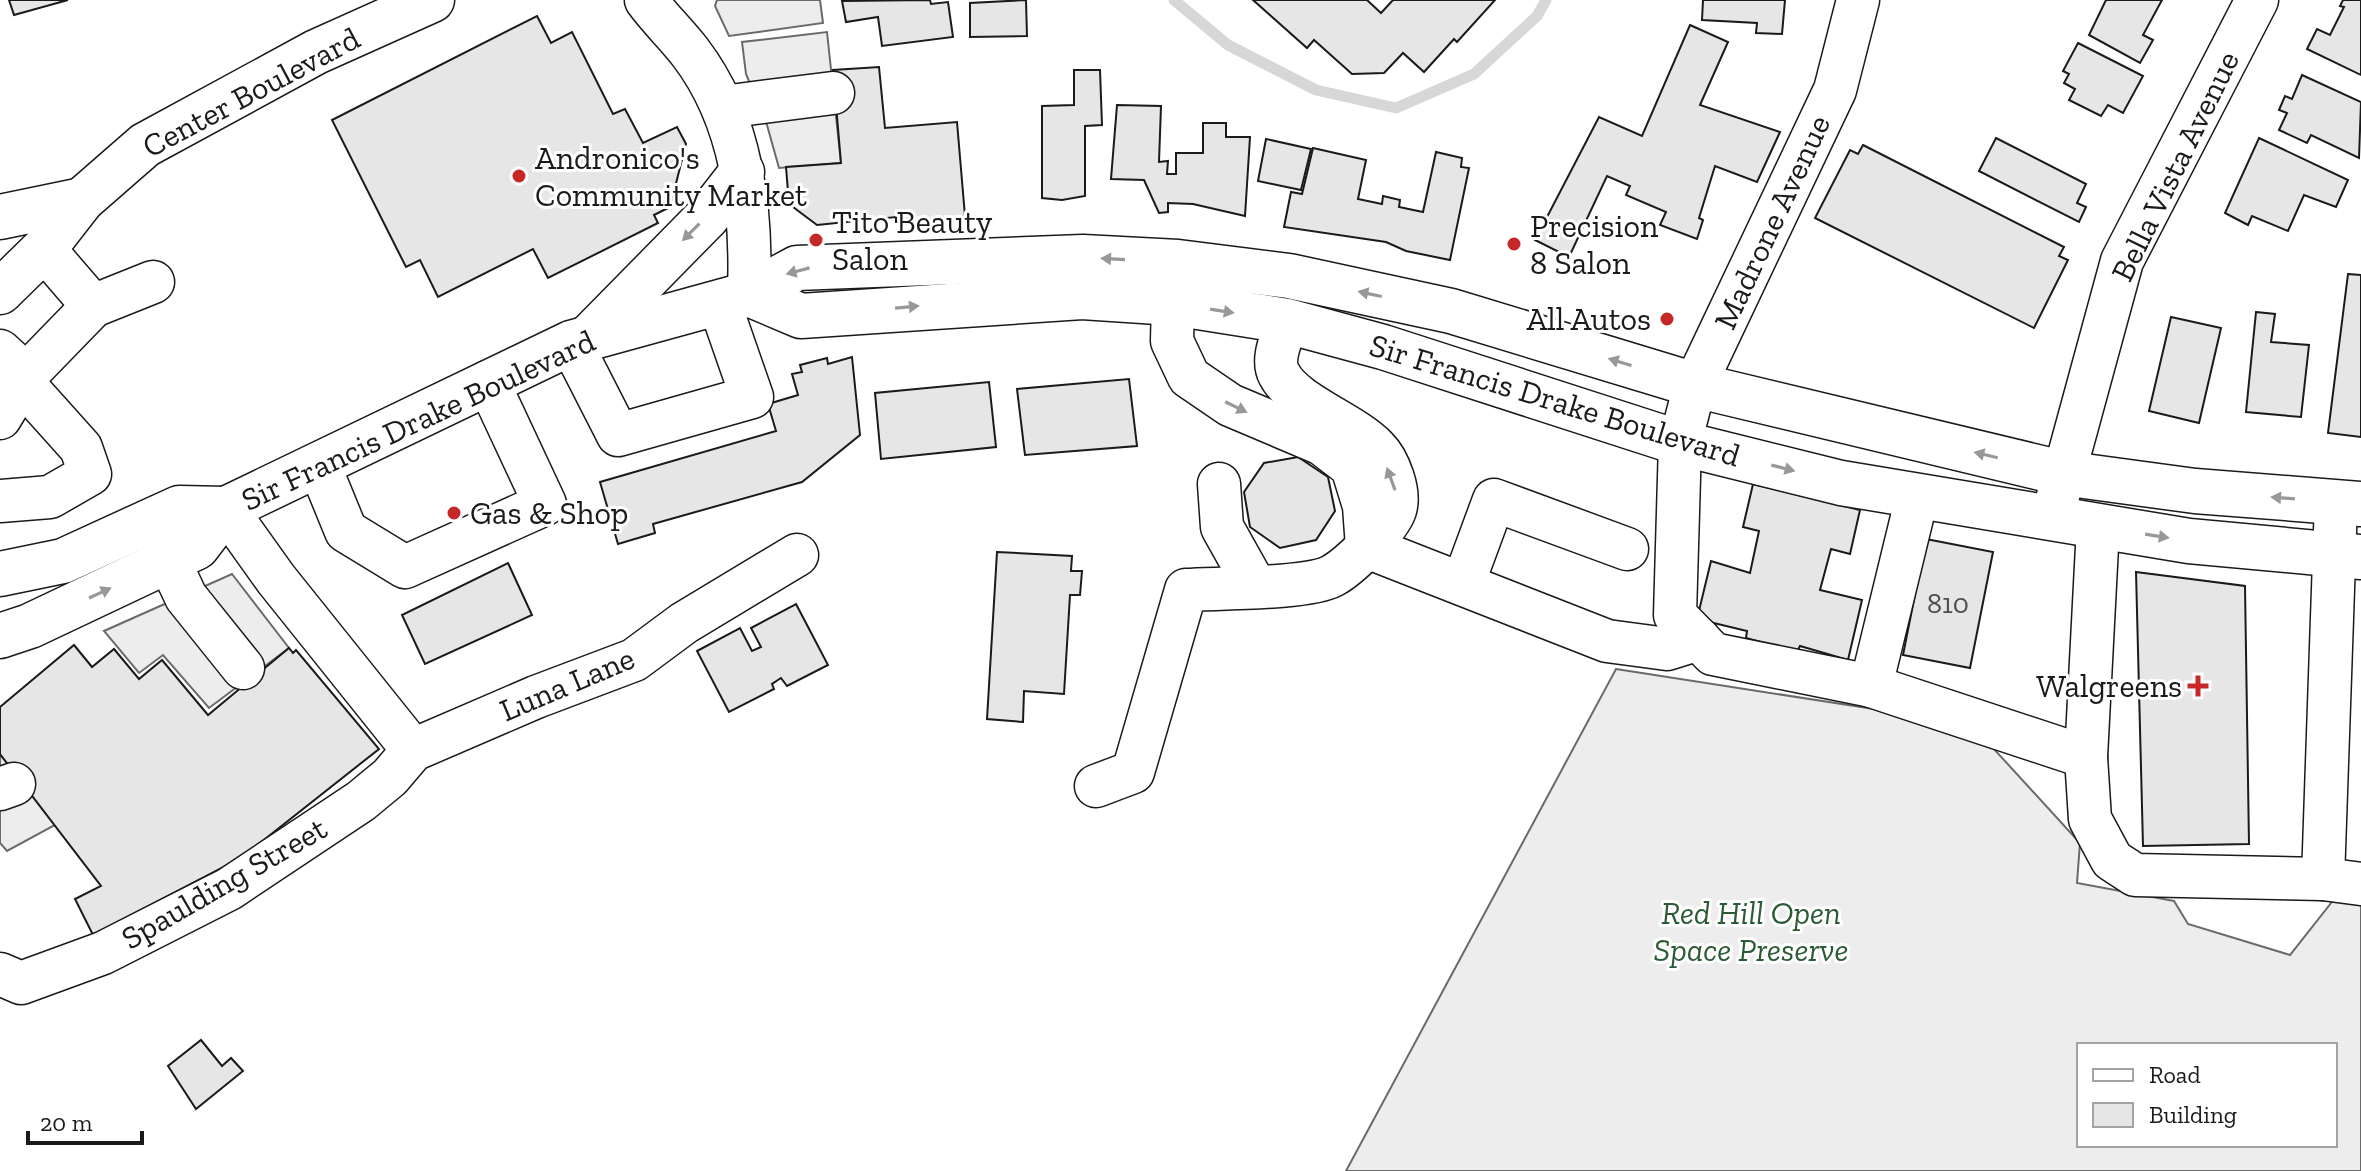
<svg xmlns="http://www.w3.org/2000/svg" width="2361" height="1171" font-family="'Zilla Slab',serif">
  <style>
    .built { fill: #ededed; stroke: #6a6a6a; stroke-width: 2; fill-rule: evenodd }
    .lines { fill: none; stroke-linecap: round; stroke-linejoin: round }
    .stream { stroke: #d7d7d7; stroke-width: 11 }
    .building { fill: #e6e6e6; stroke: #1a1a1a; stroke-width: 2 }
    .minor-casing { stroke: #1a1a1a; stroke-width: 45 }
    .major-casing { stroke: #1a1a1a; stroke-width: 47 }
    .minor { stroke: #fff; stroke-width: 42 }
    .major { stroke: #fff; stroke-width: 44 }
    .oneway { fill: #989898 }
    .poi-dot { fill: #c62828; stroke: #fff; stroke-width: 3 }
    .labels { text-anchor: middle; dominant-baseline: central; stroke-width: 6; stroke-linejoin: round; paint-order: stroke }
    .number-label { font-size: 28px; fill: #4d4d4d }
    .street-label { font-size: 32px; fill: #1a1a1a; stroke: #fff }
    .poi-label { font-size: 32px; fill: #1a1a1a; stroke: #fff; text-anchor: start }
    .park-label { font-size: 32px; font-style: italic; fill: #2b5a34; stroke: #fff }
  </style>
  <rect width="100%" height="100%" fill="#fff"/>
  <!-- built -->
  <g class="built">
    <polygon points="717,0 820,0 823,23 729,36 715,6"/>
    <polygon points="827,32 841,163 779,168 767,125 746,74 742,42"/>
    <polygon points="232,574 289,648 209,708 163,655 139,673 104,631"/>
    <path d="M1616,669L1874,709L1993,748L2080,843L2077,883L2174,901L2188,924L2290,955L2361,865V1171H1346ZM2079,1045H2335V1145H2079Z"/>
    <polygon points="0,754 55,825 7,851 0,843"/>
  </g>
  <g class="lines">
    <!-- stream -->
    <polyline class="stream" points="1174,0 1228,45 1316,90 1396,108 1474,74 1537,16 1546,0"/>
  </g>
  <!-- building -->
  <g class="building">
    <polygon points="9,0 68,0 14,15"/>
    <polygon points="930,0 931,4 948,2 953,37 882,46 878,17 846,22 842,1"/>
    <polygon points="1026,0 1027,36 970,37 970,3"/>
    <polygon points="1253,0 1367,0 1381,13 1393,0 1495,0 1457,42 1454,39 1424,72 1403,53 1384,73 1352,74 1314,40 1307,48"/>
    <polygon points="1703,0 1785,0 1782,34 1756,33 1757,23 1702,20"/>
    <polygon points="2106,0 2162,0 2143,35 2153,40 2140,63 2089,35"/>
    <polygon points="2343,0 2361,0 2361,75 2307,49 2317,29 2330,35 2344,7 2340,6"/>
    <polygon points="537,16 551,43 572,32 613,114 625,109 643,143 677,127 686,144 670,207 654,215 658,223 548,278 533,249 438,297 420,260 406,267 332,120"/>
    <polygon points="1690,25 1728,42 1700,105 1780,132 1757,182 1715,166 1699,218 1703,220 1697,239 1660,225 1666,212 1626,195 1630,186 1607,176 1569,257 1535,240 1599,117 1642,136"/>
    <polygon points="2078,43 2143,76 2123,113 2108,105 2101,116 2069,100 2075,89 2064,83 2069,74 2063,71"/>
    <polygon points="879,67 885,128 957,122 965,216 896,222 896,217 817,225 789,204 786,167 841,163 833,70"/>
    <polygon points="1074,70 1100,70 1102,125 1085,126 1085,196 1062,200 1042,198 1042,106 1074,105"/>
    <polygon points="2302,75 2361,102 2359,158 2311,135 2307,143 2279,130 2287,113 2279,110 2285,96 2292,99"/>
    <polygon points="1117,105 1161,106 1159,162 1168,161 1167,174 1176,174 1176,153 1203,153 1203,123 1226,123 1226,137 1250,137 1245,216 1193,204 1168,203 1168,212 1159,213 1144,180 1111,179"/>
    <polygon points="1996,138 2086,184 2077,203 2086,207 2079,222 1979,171"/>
    <polygon points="2259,138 2348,180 2336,207 2304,195 2288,231 2252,216 2248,225 2225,213"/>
    <polygon points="1266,139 1311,149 1301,190 1258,181"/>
    <polygon points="1863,145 2064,247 2059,256 2068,260 2034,328 1815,218 1850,150 1858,154"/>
    <polygon points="1313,148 1366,160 1358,199 1382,204 1383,196 1400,200 1399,207 1423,212 1436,152 1462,158 1461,167 1469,168 1450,260 1406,251 1386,242 1284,227 1291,192 1302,194"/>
    <polygon points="2348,274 2361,275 2361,437 2328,433"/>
    <polygon points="2256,312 2275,314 2271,342 2309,345 2301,417 2246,412"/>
    <polygon points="2171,317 2221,328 2199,423 2149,411"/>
    <polygon points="852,357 860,435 802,482 653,524 655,533 618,544 600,482 776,431 768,404 798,395 792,374 802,372 800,365 827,358 828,364"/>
    <polygon points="1129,379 1137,446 1025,455 1017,389"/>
    <polygon points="989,382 996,447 881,459 875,393"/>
    <polygon points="1298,457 1328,477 1335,511 1316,540 1280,548 1250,527 1244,492 1264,463"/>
    <polygon points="1753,484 1860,510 1850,554 1831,549 1820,590 1862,600 1848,660 1800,646 1797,652 1746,638 1747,631 1697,619 1711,561 1750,573 1759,531 1743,527"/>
    <polygon points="1926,539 1993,552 1970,668 1903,655"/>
    <polygon points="997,552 1072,556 1071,571 1082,571 1080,595 1070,595 1064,694 1024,691 1023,722 987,719"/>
    <polygon points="508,563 532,615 425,664 402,615"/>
    <polygon points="2136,572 2245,586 2249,844 2143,846"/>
    <polygon points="796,604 828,665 787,686 781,678 772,684 774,689 729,712 697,651 740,628 752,651 761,647 751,628"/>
    <polygon points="74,645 92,667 114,649 139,679 162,660 208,715 289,648 293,653 296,650 379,749 241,858 93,935 75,899 101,886 0,754 0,707"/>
    <polygon points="201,1040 222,1066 231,1058 243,1071 196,1109 168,1066"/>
  </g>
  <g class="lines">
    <!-- minor casing -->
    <g class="minor-casing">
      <g id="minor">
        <path d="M646,0C659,18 676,34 690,52C743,121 752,210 749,294"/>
        <polyline points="1858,0 1835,90 1695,385 1680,443 1675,615 1713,654 1871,686"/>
        <polyline points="723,107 833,93"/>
        <polyline points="44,249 93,306 153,282"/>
        <polyline points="1173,303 1172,341 1189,377 1230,405 1322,444 1352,467 1364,506 1367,547"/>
        <polyline points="571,343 618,435 752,397 719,302"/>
        <polyline points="0,351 26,375 93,306"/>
        <polyline points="0,418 26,375"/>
        <polyline points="319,465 346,531 405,567 545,504 488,382"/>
        <polyline points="1219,484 1222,527 1255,586"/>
        <polyline points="1917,497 1871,686 2086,757"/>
        <polyline points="0,501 50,497 90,474 81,448 29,390 26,375"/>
        <polyline points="2055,507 2122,261 2257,0"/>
        <polyline points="226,509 276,579 413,750"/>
        <polyline points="2098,527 2086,757 2090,819 2112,860 2135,875 2323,879 2361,884"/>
        <polyline points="1367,547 1607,641 1667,649 1699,639"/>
        <polyline points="169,561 186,597 243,668"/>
        <polyline points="1463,584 1494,500 1627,549"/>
        <path d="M1096,786L1133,772L1186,590C1218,588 1308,589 1332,576C1349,567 1389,528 1395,510C1401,492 1389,461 1376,448C1351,422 1294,404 1279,374C1271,359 1282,337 1287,321"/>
        <polyline points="0,789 14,784"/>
        <polyline points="2323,879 2336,502"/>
        <polyline points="0,974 21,983 103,953 229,889 361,801 390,777 413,750 536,697 634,660 684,623 797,555"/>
      </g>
    </g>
    <!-- major casing -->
    <g class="major-casing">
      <g id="major">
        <polyline points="0,217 82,200"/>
        <polyline points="0,292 44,249 82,200 145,145 316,52 432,0"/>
        <polyline points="749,294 801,316 1082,297 1173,303 1287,321 1383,347 1680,443 1841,483 2189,541 2361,557"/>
        <polyline points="591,335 707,217 742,172"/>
        <polyline points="0,574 63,561 179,508 226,509"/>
        <polyline points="0,636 30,626 197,547 226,509 571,343 749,294 797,268 1083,257 1178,262 1289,276 1451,311 1695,385 2062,473 2195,491 2361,504"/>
      </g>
    </g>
    <!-- minor -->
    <use href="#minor" class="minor"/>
    <!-- major -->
    <use href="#major" class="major"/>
  </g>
  <!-- one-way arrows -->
  <defs><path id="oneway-solid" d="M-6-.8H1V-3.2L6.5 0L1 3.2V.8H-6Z" transform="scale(2)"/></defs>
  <g class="oneway">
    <use href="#oneway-solid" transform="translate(691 232) rotate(135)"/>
    <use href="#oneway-solid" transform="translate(1113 259) rotate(-177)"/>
    <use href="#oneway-solid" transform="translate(798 271) rotate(165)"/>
    <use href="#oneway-solid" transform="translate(1370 294) rotate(-168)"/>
    <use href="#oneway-solid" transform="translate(907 307) rotate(-5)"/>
    <use href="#oneway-solid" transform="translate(1222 311) rotate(9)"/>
    <use href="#oneway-solid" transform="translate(1620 362) rotate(-163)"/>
    <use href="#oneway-solid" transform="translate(1236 407) rotate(26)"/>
    <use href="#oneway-solid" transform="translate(1986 455) rotate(-167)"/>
    <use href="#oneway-solid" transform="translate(1783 468) rotate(14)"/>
    <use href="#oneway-solid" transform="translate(1391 479) rotate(-110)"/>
    <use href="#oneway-solid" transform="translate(2283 498) rotate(-176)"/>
    <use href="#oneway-solid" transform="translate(2157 536) rotate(9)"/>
    <use href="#oneway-solid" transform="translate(100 593) rotate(-25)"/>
  </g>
  <!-- markers -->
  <g class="poi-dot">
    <circle cx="519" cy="176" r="8"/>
    <circle cx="816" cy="240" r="8"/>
    <circle cx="1514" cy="244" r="8"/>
    <circle cx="1667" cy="319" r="8"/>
    <circle cx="454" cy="513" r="8"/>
    <path d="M2194 674h8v8h8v8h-8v8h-8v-8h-8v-8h8z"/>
  </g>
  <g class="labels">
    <!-- number labels -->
    <g class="number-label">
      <text x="1948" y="603">810</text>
    </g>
    <!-- street labels -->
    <g class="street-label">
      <text transform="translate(251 92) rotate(-28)">Center Boulevard</text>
      <text transform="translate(2175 166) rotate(-64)">Bella Vista Avenue</text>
      <text transform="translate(1772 222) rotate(-65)">Madrone Avenue</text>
      <text transform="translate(1555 400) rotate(17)">Sir Francis Drake Boulevard</text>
      <text transform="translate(418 420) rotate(-25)">Sir Francis Drake Boulevard</text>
      <text transform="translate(567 684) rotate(-23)">Luna Lane</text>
      <text transform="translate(224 883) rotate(-30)">Spaulding Street</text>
    </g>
    <!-- poi labels -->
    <g class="poi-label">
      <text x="535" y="158">Andronico's<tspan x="535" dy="37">Community Market</tspan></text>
      <text x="832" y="222">Tito Beauty<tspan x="832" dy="37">Salon</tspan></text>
      <text x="1530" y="226">Precision<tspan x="1530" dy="37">8 Salon</tspan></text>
      <text x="1651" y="319" text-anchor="end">All Autos</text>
      <text x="470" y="513">Gas &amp; Shop</text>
      <text x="2182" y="686" text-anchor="end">Walgreens</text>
    </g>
    <!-- park labels -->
    <g class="park-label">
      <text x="1751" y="913">Red Hill Open<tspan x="1751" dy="37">Space Preserve</tspan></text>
    </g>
  </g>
  <!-- legend -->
  <rect x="2077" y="1043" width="260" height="104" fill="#ffffff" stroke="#a3a3a3" stroke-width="2"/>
  <rect x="2093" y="1069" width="40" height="12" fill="#ffffff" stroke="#a3a3a3" stroke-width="2"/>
  <text x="2149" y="1083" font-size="24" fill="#1a1a1a">Road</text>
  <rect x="2093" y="1103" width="40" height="24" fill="#e6e6e6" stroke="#a3a3a3" stroke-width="2"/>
  <text x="2149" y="1123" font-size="24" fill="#1a1a1a">Building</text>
  <!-- scale -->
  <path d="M28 1131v12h114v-12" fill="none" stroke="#1a1a1a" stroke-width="4"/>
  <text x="40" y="1131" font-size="24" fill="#1a1a1a" stroke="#ffffff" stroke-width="6" paint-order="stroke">20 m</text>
</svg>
